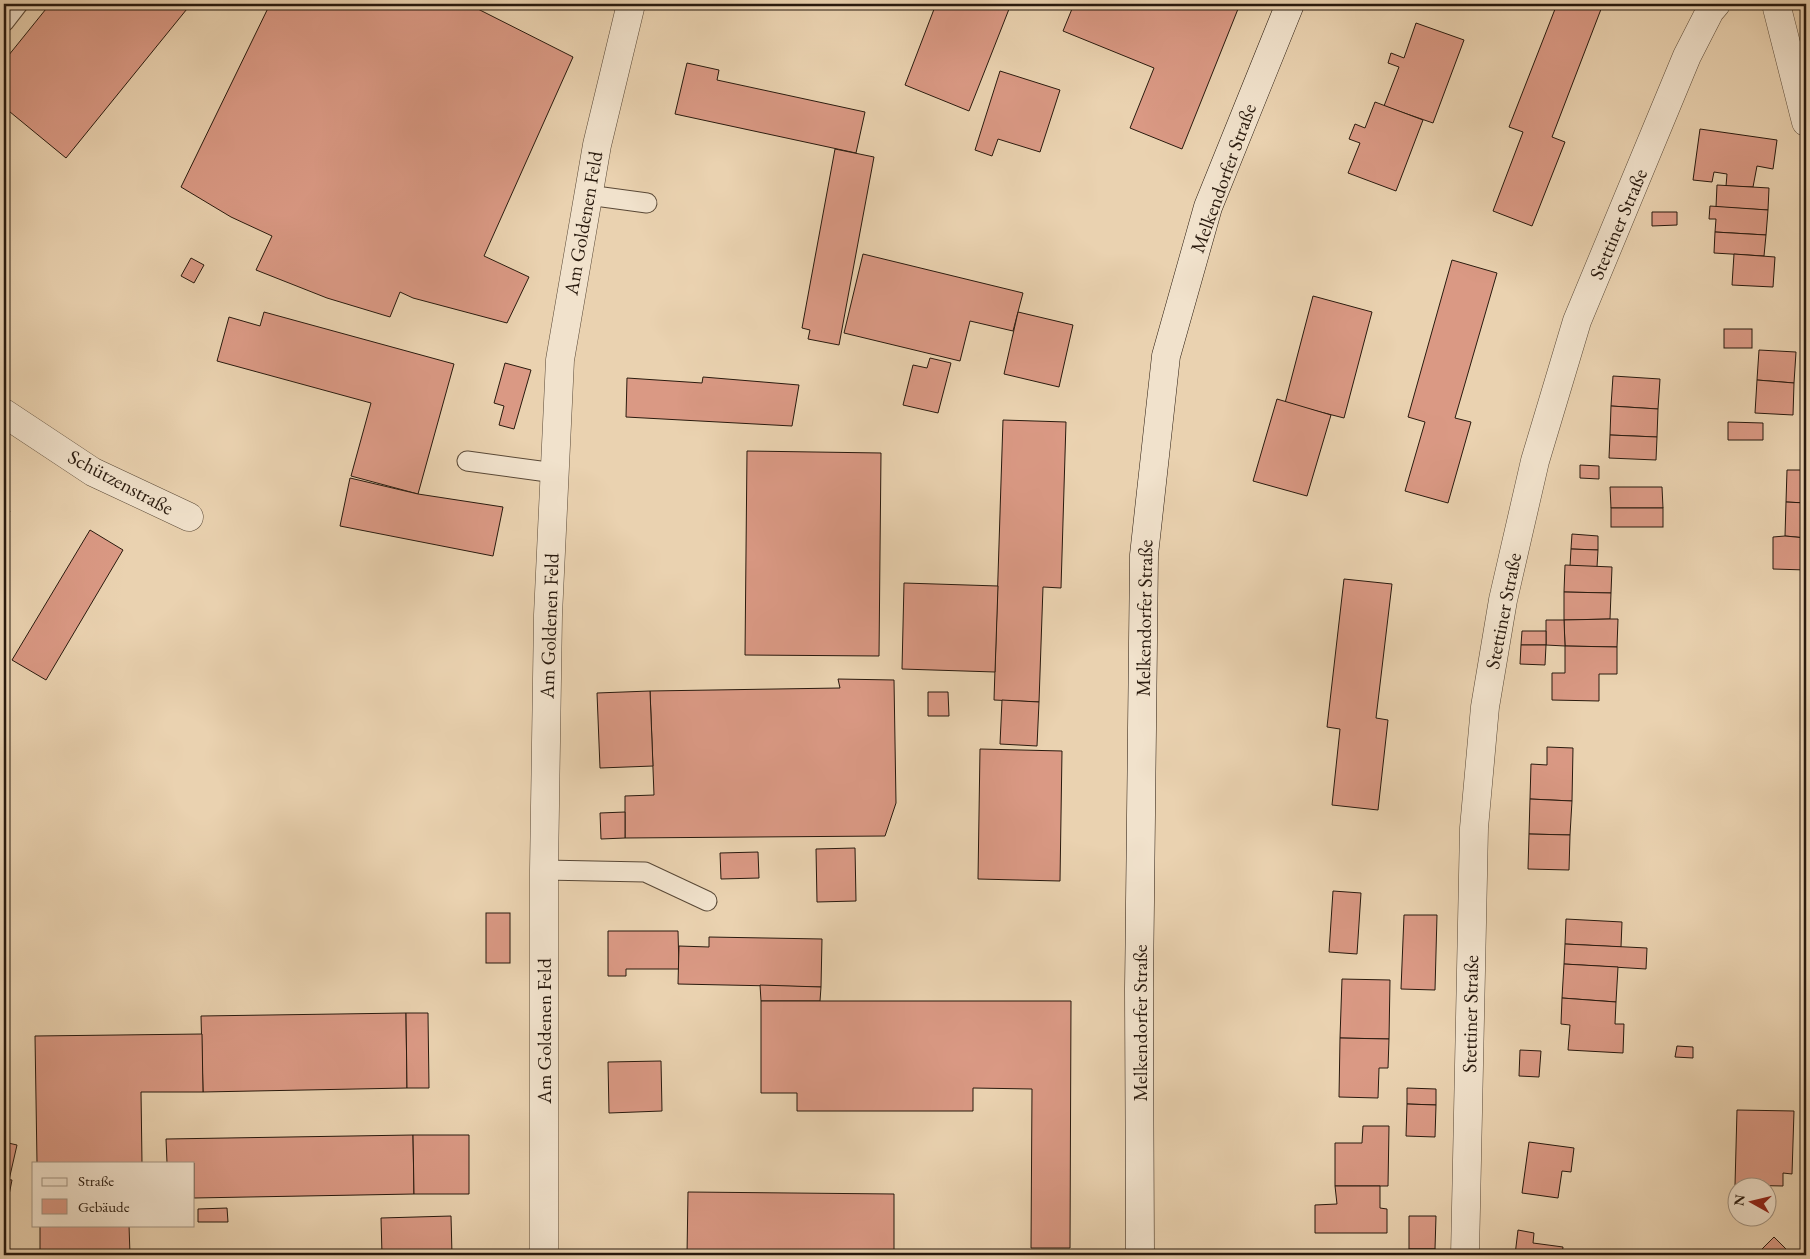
<svg xmlns="http://www.w3.org/2000/svg" width="1810" height="1259" font-family="'EB Garamond',serif">
  <style>
    .building { fill: #da9984; stroke: #291a0e }
    .lines { fill: none; stroke-linecap: round; stroke-linejoin: round }
    .lane-casing { stroke: #594836; stroke-width: 21 }
    .street-casing { stroke: #594836; stroke-width: 29 }
    .secondary-casing { stroke: #291a0e; stroke-width: 29 }
    .lane { stroke: #f1e2cc; stroke-width: 19 }
    .street { stroke: #f1e2cc; stroke-width: 28 }
    .secondary { stroke: #f1e2cc; stroke-width: 28 }
    .labels { text-anchor: middle; dominant-baseline: central; stroke-width: 4; stroke-linejoin: round; paint-order: stroke }
    .street-label { font-size: 20px; fill: #291a0e; stroke: #f1e2cc }
  </style>
  <rect width="100%" height="100%" fill="#ead2b0"/>
  <filter id="stains"><feTurbulence type="fractalNoise" baseFrequency=".004" numOctaves="4"/><feColorMatrix values="0 0 0 0 .2 0 0 0 0 .09 0 0 0 0 .02 0 0 0 .5 -.17"/></filter>
  <radialGradient id="worn" r=".72"><stop offset=".6" stop-color="#630" stop-opacity="0"/><stop offset="1" stop-color="#630" stop-opacity=".3"/></radialGradient>
  <!-- building -->
  <g class="building">
    <polygon points="50,4 191,4 66,158 4,107 4,61"/>
    <polygon points="270,4 468,4 573,57 484,256 529,277 507,323 413,298 400,292 390,317 327,298 256,270 272,236 231,217 181,187"/>
    <polygon points="936,4 1011,4 969,111 905,85"/>
    <polygon points="1074,4 1240,4 1182,149 1130,128 1154,68 1063,31"/>
    <polygon points="1557,4 1603,4 1552,137 1565,142 1532,226 1493,211 1523,132 1509,127"/>
    <polygon points="1416,23 1464,40 1433,123 1384,106 1399,67 1388,63 1391,53 1404,58"/>
    <polygon points="687,63 719,70 717,80 865,112 856,153 675,114"/>
    <polygon points="1000,71 1060,90 1040,152 998,139 992,156 975,150"/>
    <polygon points="1375,102 1423,120 1396,191 1348,173 1360,143 1349,139 1355,124 1365,128"/>
    <polygon points="1700,129 1777,140 1773,169 1757,166 1753,187 1726,186 1727,174 1714,172 1712,182 1693,180"/>
    <polygon points="835,149 874,157 839,345 808,339 810,330 802,328"/>
    <polygon points="1717,185 1769,188 1768,210 1716,207"/>
    <polygon points="1710,206 1768,210 1766,235 1715,232 1716,219 1709,219"/>
    <polygon points="1652,212 1677,212 1677,225 1652,226"/>
    <polygon points="1715,232 1766,235 1764,256 1714,253"/>
    <polygon points="863,254 1023,293 1013,331 970,321 960,361 844,333"/>
    <polygon points="1734,254 1775,257 1773,287 1732,285"/>
    <polygon points="191,258 204,265 194,283 181,276"/>
    <polygon points="1452,260 1497,273 1455,418 1471,422 1448,503 1405,491 1425,422 1408,417"/>
    <polygon points="1313,296 1372,312 1344,418 1285,403"/>
    <polygon points="264,312 454,364 418,494 351,476 371,403 217,361 229,317 260,326"/>
    <polygon points="1018,312 1073,325 1059,387 1004,374"/>
    <rect x="1724" y="329" width="28" height="19"/>
    <polygon points="1759,350 1796,352 1794,383 1757,380"/>
    <polygon points="930,358 951,363 938,413 903,405 913,365 927,368"/>
    <polygon points="505,363 531,370 514,429 499,425 504,406 494,403"/>
    <polygon points="1613,376 1660,379 1658,409 1611,406"/>
    <polygon points="703,377 799,385 792,426 626,417 627,378 702,383"/>
    <polygon points="1757,380 1794,383 1793,415 1755,413"/>
    <polygon points="1277,399 1331,415 1307,496 1253,481"/>
    <polygon points="1611,406 1658,409 1657,437 1610,435"/>
    <polygon points="1003,420 1066,422 1061,588 1043,587 1039,702 994,700"/>
    <polygon points="1728,422 1763,423 1763,440 1728,440"/>
    <polygon points="1610,435 1657,437 1656,460 1609,458"/>
    <polygon points="747,451 881,453 879,656 745,655"/>
    <polygon points="1580,465 1599,466 1599,479 1580,478"/>
    <polygon points="1787,470 1806,470 1806,503 1786,502"/>
    <polygon points="350,478 418,494 503,507 493,556 340,526"/>
    <polygon points="1610,487 1662,487 1663,508 1611,508"/>
    <polygon points="1786,502 1806,503 1806,538 1785,536"/>
    <polygon points="4,507 10,511 4,520"/>
    <rect x="1611" y="508" width="52" height="19"/>
    <polygon points="90,530 123,550 46,680 12,660"/>
    <polygon points="1572,534 1598,536 1598,550 1571,549"/>
    <polygon points="1785,536 1806,538 1806,570 1773,569 1773,537"/>
    <polygon points="1571,549 1598,550 1597,567 1570,566"/>
    <polygon points="1565,565 1612,567 1611,593 1564,592"/>
    <polygon points="1344,579 1392,584 1376,718 1388,720 1378,810 1332,805 1340,729 1327,727"/>
    <polygon points="904,583 998,586 995,672 902,669"/>
    <polygon points="1564,592 1611,593 1610,619 1564,620"/>
    <polygon points="1610,619 1618,619 1617,647 1565,646 1564,620"/>
    <polygon points="1546,620 1564,620 1565,646 1546,645"/>
    <polygon points="1522,631 1546,631 1546,645 1521,645"/>
    <polygon points="1521,645 1546,645 1545,665 1520,664"/>
    <polygon points="1565,646 1617,647 1617,674 1599,674 1599,701 1552,700 1552,673 1565,673"/>
    <polygon points="838,679 894,680 896,803 885,836 625,838 625,796 654,795 650,691 840,688"/>
    <polygon points="650,691 653,766 600,768 597,693"/>
    <polygon points="928,692 948,692 949,716 928,716"/>
    <polygon points="1002,700 1039,702 1037,746 1000,744"/>
    <polygon points="1547,747 1573,748 1572,801 1530,799 1531,764 1547,765"/>
    <polygon points="980,749 1062,751 1060,881 978,879"/>
    <polygon points="1530,799 1572,801 1570,835 1529,834"/>
    <polygon points="625,812 625,838 601,839 600,813"/>
    <polygon points="1529,834 1570,835 1569,870 1528,869"/>
    <polygon points="855,848 856,901 817,902 816,849"/>
    <polygon points="758,852 759,878 721,879 720,853"/>
    <polygon points="1333,891 1361,893 1357,954 1329,952"/>
    <polygon points="4,896 6,990 4,990"/>
    <rect x="486" y="913" width="24" height="50"/>
    <polygon points="1404,915 1437,915 1435,990 1401,989"/>
    <polygon points="1566,919 1622,922 1621,947 1565,944"/>
    <polygon points="608,931 678,931 679,969 626,969 626,976 608,976"/>
    <polygon points="709,937 822,939 821,987 678,984 679,946 709,947"/>
    <polygon points="1565,944 1647,948 1646,969 1564,964"/>
    <polygon points="1564,964 1618,967 1616,1002 1562,998"/>
    <polygon points="1342,979 1390,980 1389,1039 1340,1038"/>
    <polygon points="760,985 821,987 820,1001 761,1001"/>
    <polygon points="1562,998 1616,1002 1615,1024 1624,1024 1623,1053 1568,1050 1570,1025 1561,1024"/>
    <polygon points="761,1001 1071,1001 1070,1248 1031,1248 1032,1089 973,1088 973,1111 797,1111 797,1093 761,1093"/>
    <polygon points="406,1013 407,1088 203,1092 201,1016"/>
    <polygon points="406,1013 428,1013 429,1088 407,1088"/>
    <polygon points="202,1034 203,1092 141,1092 142,1163 37,1163 35,1036"/>
    <polygon points="1340,1038 1389,1039 1388,1068 1379,1068 1378,1098 1339,1097"/>
    <polygon points="1677,1046 1693,1047 1693,1058 1675,1057"/>
    <polygon points="1520,1050 1541,1051 1539,1077 1519,1076"/>
    <polygon points="661,1061 662,1111 609,1113 608,1062"/>
    <polygon points="1407,1088 1436,1089 1436,1105 1407,1104"/>
    <polygon points="1407,1104 1436,1105 1435,1137 1406,1136"/>
    <polygon points="1737,1110 1794,1111 1792,1174 1783,1173 1783,1186 1735,1185"/>
    <polygon points="1363,1126 1389,1126 1388,1186 1335,1186 1335,1143 1362,1143"/>
    <polygon points="413,1135 414,1194 194,1198 194,1163 167,1163 166,1139"/>
    <polygon points="413,1135 469,1135 469,1194 414,1194"/>
    <polygon points="4,1142 17,1145 9,1180 4,1179"/>
    <polygon points="1529,1142 1574,1148 1571,1172 1562,1171 1558,1198 1522,1193"/>
    <polygon points="4,1179 12,1180 4,1220"/>
    <polygon points="1335,1186 1380,1186 1380,1208 1387,1209 1387,1233 1315,1233 1315,1205 1337,1204"/>
    <polygon points="688,1192 894,1194 894,1255 687,1255"/>
    <polygon points="227,1208 228,1222 198,1222 198,1209"/>
    <polygon points="451,1216 452,1255 382,1255 381,1218"/>
    <polygon points="1409,1216 1436,1216 1435,1249 1409,1249"/>
    <polygon points="40,1225 129,1225 130,1255 40,1255"/>
    <polygon points="1518,1230 1534,1233 1533,1243 1563,1247 1562,1255 1515,1255"/>
    <polygon points="1774,1237 1792,1255 1756,1255"/>
    <rect x="1409" y="1249" width="26" height="6"/>
  </g>
  <g class="lines">
    <!-- lane casing -->
    <g class="lane-casing">
      <g id="lane">
        <polyline points="4,22 18,4"/>
        <polyline points="588,195 647,203"/>
        <polyline points="467,461 555,473"/>
        <polyline points="544,870 645,872 707,901"/>
      </g>
    </g>
    <!-- street casing -->
    <g class="street-casing">
      <g id="street">
        <polyline points="1776,4 1806,122"/>
        <polyline points="4,413 93,472 189,517"/>
        <polyline points="544,1255 544,870 548,615 560,360 597,145 631,4"/>
        <polyline points="1465,1255 1474,828 1485,707 1503,600 1535,461 1577,321 1687,56 1710,11 1716,4"/>
      </g>
    </g>
    <!-- secondary casing -->
    <g class="secondary-casing">
      <polyline id="secondary" points="1140,1255 1139,989 1144,555 1166,356 1208,207 1290,4"/>
    </g>
    <!-- lane -->
    <use href="#lane" class="lane"/>
    <!-- street -->
    <use href="#street" class="street"/>
    <!-- secondary -->
    <use href="#secondary" class="secondary"/>
  </g>
  <g class="labels">
    <!-- street labels -->
    <g class="street-label">
      <text transform="translate(1223 178) rotate(-70)">Melkendorfer Straße</text>
      <text transform="translate(583 223) rotate(-80)">Am Goldenen Feld</text>
      <text transform="translate(1618 224) rotate(-67)">Stettiner Straße</text>
      <text transform="translate(121 482) rotate(28)">Schützenstraße</text>
      <text transform="translate(1503 611) rotate(-79)">Stettiner Straße</text>
      <text transform="translate(1144 618) rotate(-89)">Melkendorfer Straße</text>
      <text transform="translate(549 626) rotate(-88)">Am Goldenen Feld</text>
      <text transform="translate(1470 1014) rotate(-89)">Stettiner Straße</text>
      <text transform="translate(1140 1023) rotate(-90)">Melkendorfer Straße</text>
      <text transform="translate(544 1031) rotate(-90)">Am Goldenen Feld</text>
    </g>
  </g>
  <!-- margin -->
  <rect width="1810" height="1259" fill="none" stroke="#ead2b0" stroke-width="20"/>
  <rect x="5" y="5" width="1800" height="1249" fill="none" stroke="#291a0e" stroke-width="2.5"/>
  <rect x="10" y="10" width="1790" height="1239" fill="none" stroke="#291a0e"/>
  <!-- legend -->
  <rect x="32" y="1162" width="162" height="65" fill="#f1e2cc" stroke="#a19280"/>
  <rect x="42" y="1178" width="25" height="8" fill="#f1e2cc" stroke="#a19280"/>
  <text x="78" y="1186" font-size="15" fill="#291a0e">Straße</text>
  <rect x="42" y="1199" width="25" height="15" fill="#da9984" stroke="#a19280"/>
  <text x="78" y="1212" font-size="15" fill="#291a0e">Gebäude</text>
  <!-- north arrow -->
  <g transform="translate(1752 1202) rotate(278)"><circle r="24" fill="#f1e2cc" stroke="#a19280"/>
  <path d="M0-4L9 19L0 12L-9 19Z" fill="#8f2418"/>
  <text y="-8" font-size="14" font-weight="bold" text-anchor="middle" fill="#291a0e">N</text>
  </g>
  <rect width="100%" height="100%" filter="url(#stains)"/>
  <rect width="100%" height="100%" fill="url(#worn)"/>
</svg>
